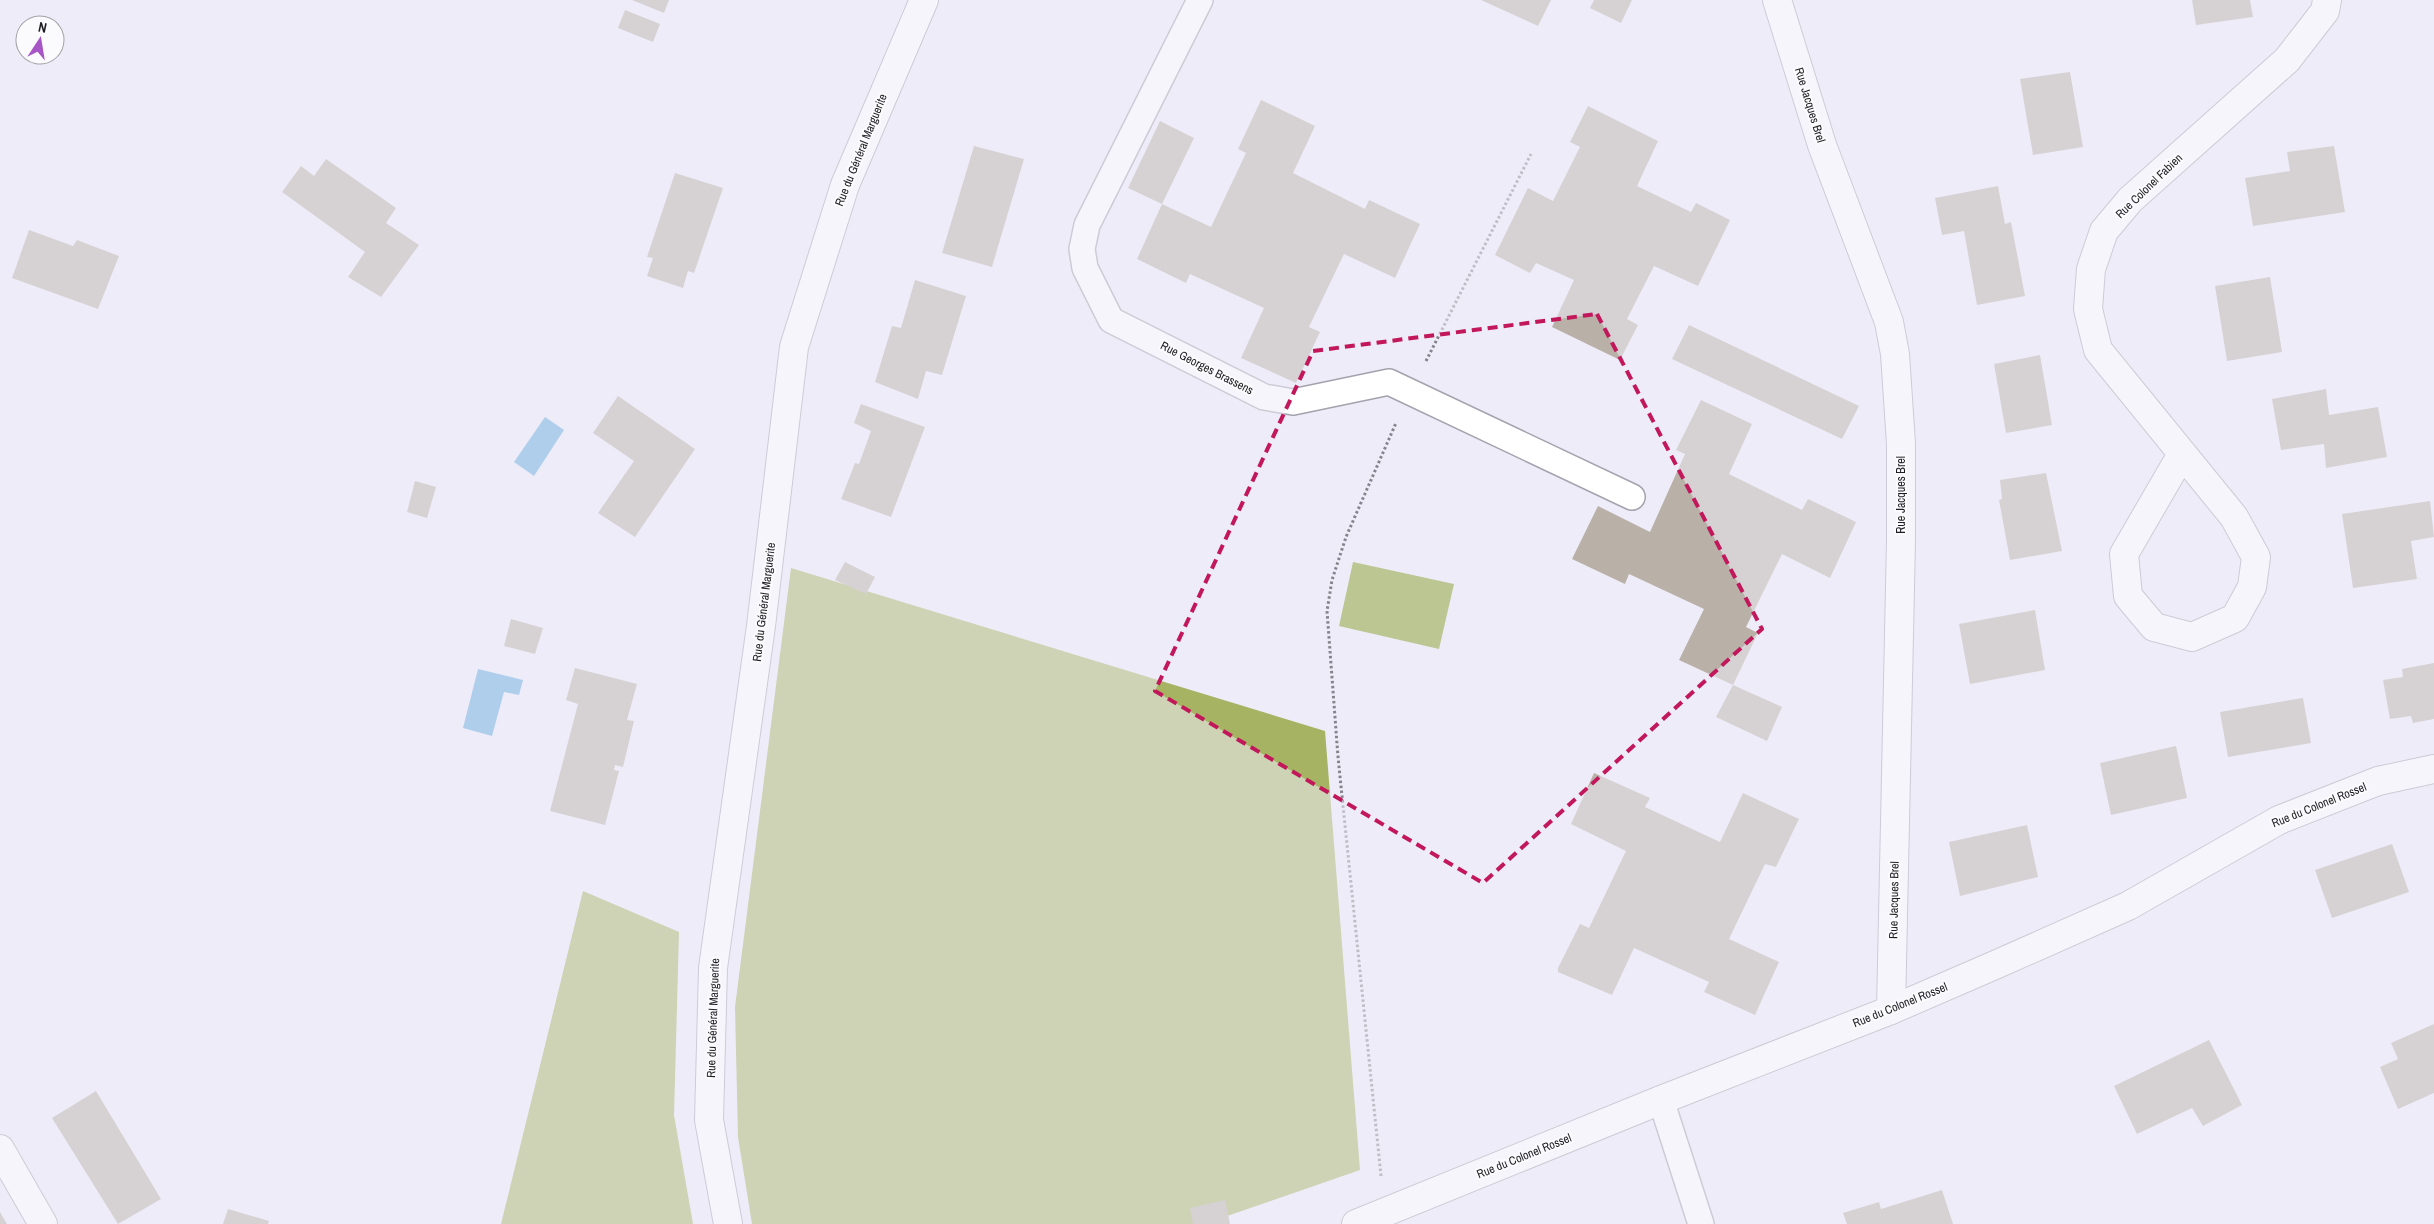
<svg xmlns="http://www.w3.org/2000/svg" width="2434" height="1224" font-family="'Archivo Narrow',sans-serif">
  <style>
    .green { fill: #bcc693 }
    .forest { fill: #a5b363 }
    .water { fill: #62a9de }
    .building { fill: #b9b1a8 }
    .lines { fill: none; stroke-linecap: round; stroke-linejoin: round }
    .lane-casing { stroke: #a4a2ad; stroke-width: 28 }
    .street-casing { stroke: #a4a2ad; stroke-width: 30 }
    .path { stroke: #85838b; stroke-width: 3; stroke-dasharray: 2.5 2.5; stroke-linecap: butt }
    .lane { stroke: #fff; stroke-width: 25 }
    .street { stroke: #fff; stroke-width: 28 }
    .marked { fill: none; stroke: #c2185b; stroke-width: 4; stroke-dasharray: 10 6; stroke-linejoin: round }
    .labels { text-anchor: middle; dominant-baseline: central; stroke-width: 4; stroke-linejoin: round; paint-order: stroke }
    .street-label { font-size: 12px; fill: #1e1d21; stroke: #fbfbfd }
  </style>
  <rect width="100%" height="100%" fill="#eeecf8"/>
  <!-- green -->
  <polygon class="green" points="1353,562 1454,584 1439,649 1339,626"/>
  <!-- forest -->
  <g class="forest">
    <polygon points="791,568 1325,731 1360,1170 1204,1224 752,1224 738,1137 735,1007"/>
    <polygon points="583,891 679,932 674,1115 693,1224 501,1224"/>
  </g>
  <!-- water -->
  <g class="water">
    <polygon points="545,417 564,430 534,476 514,462"/>
    <polygon points="478,669 523,680 519,695 504,692 492,736 463,728"/>
  </g>
  <!-- building -->
  <g class="building">
    <polygon points="632,0 669,0 664,13"/>
    <polygon points="1481,0 1551,0 1538,26"/>
    <polygon points="1594,0 1632,0 1621,23 1590,8"/>
    <polygon points="2192,0 2250,0 2253,17 2196,25"/>
    <polygon points="625,10 660,24 653,42 618,28"/>
    <polygon points="2070,72 2083,147 2033,155 2020,79"/>
    <polygon points="1261,100 1315,126 1293,173 1365,209 1369,200 1420,224 1395,278 1344,254 1309,327 1320,332 1296,383 1241,358 1264,308 1190,274 1186,283 1137,259 1162,204 1211,227 1246,153 1238,149"/>
    <polygon points="1588,106 1658,141 1637,186 1691,212 1696,203 1730,220 1698,286 1654,266 1627,319 1638,325 1620,360 1552,327 1574,280 1536,263 1530,273 1495,255 1528,188 1553,201 1580,147 1570,142"/>
    <polygon points="1160,121 1194,138 1162,204 1128,188"/>
    <polygon points="974,146 1024,159 992,267 942,253"/>
    <polygon points="2334,146 2345,212 2253,226 2245,178 2290,171 2287,152"/>
    <polygon points="326,159 396,208 386,223 419,245 381,297 348,277 365,252 282,192 301,166 314,176"/>
    <polygon points="675,173 723,188 694,273 688,271 683,288 647,276 653,258 647,257"/>
    <polygon points="1998,186 2005,224 2011,222 2025,296 1977,305 1964,231 1942,235 1935,198"/>
    <polygon points="29,230 73,246 77,240 119,256 98,309 12,278"/>
    <polygon points="2270,277 2282,352 2227,361 2215,286"/>
    <polygon points="915,280 966,296 942,375 926,371 918,399 875,382 892,326 901,328"/>
    <polygon points="1689,325 1859,406 1842,439 1672,359"/>
    <polygon points="2040,355 2052,425 2006,433 1994,364"/>
    <polygon points="2326,389 2329,415 2378,407 2387,457 2326,468 2324,444 2281,450 2272,399"/>
    <polygon points="618,396 695,449 635,537 598,513 634,461 593,433"/>
    <polygon points="1701,400 1752,424 1729,474 1802,510 1808,499 1856,522 1830,578 1782,554 1746,627 1758,633 1733,685 1679,660 1704,609 1629,574 1625,584 1572,559 1598,506 1650,532 1685,454 1676,450"/>
    <polygon points="861,404 925,427 891,517 841,499 855,463 859,464 871,431 854,423"/>
    <polygon points="2046,473 2062,551 2010,560 1999,500 2002,499 2000,480"/>
    <polygon points="415,481 436,487 427,518 407,512"/>
    <polygon points="2430,501 2434,537 2411,541 2417,579 2353,588 2342,514"/>
    <polygon points="845,562 875,577 866,594 835,580"/>
    <polygon points="2035,610 2045,670 1970,684 1959,624"/>
    <polygon points="511,619 543,628 535,654 504,646"/>
    <polygon points="2434,663 2434,719 2413,723 2411,716 2390,719 2383,680 2403,677 2402,669"/>
    <polygon points="575,668 637,684 627,720 634,721 623,767 615,765 614,770 619,771 605,825 550,811 578,704 566,700"/>
    <polygon points="1733,685 1782,707 1767,741 1716,717"/>
    <polygon points="2303,698 2311,743 2228,757 2220,712"/>
    <polygon points="2176,746 2187,798 2111,815 2100,763"/>
    <polygon points="1594,773 1650,798 1645,807 1720,842 1743,793 1799,819 1776,867 1765,864 1729,939 1779,962 1755,1015 1704,992 1709,982 1634,948 1612,995 1558,972 1558,968 1580,924 1589,928 1626,851 1571,824"/>
    <polygon points="2027,825 2038,877 1960,896 1949,842"/>
    <polygon points="2392,844 2409,892 2332,918 2315,870"/>
    <polygon points="2434,1024 2434,1093 2398,1109 2380,1067 2398,1059 2391,1043"/>
    <polygon points="2209,1040 2242,1105 2203,1126 2192,1108 2137,1134 2114,1086"/>
    <polygon points="96,1091 161,1199 118,1224 52,1118"/>
    <polygon points="1942,1190 1953,1224 1847,1224 1843,1213 1879,1202 1881,1209"/>
    <polygon points="1225,1200 1230,1224 1193,1224 1190,1208"/>
    <polygon points="228,1209 269,1221 268,1224 223,1224"/>
    <polygon points="0,1212 7,1224 0,1224"/>
  </g>
  <g class="lines">
    <!-- lane casing -->
    <g class="lane-casing">
      <g id="lane">
        <polyline points="1200,0 1087,225 1082,249 1085,268 1111,320 1264,397 1293,402 1389,382 1632,497"/>
        <polyline points="1661,1100 1701,1224"/>
      </g>
    </g>
    <!-- street casing -->
    <g class="street-casing">
      <g id="street">
        <polyline points="1777,0 1822,145 1889,322 1895,354 1901,444 1901,540 1891,1010"/>
        <polyline points="2182,454 2124,554 2128,596 2154,627 2192,637 2235,618 2252,587 2256,557 2234,517 2098,350 2088,309 2091,269 2104,231 2130,200 2287,60 2325,11 2327,0"/>
        <polyline points="0,1149 43,1224"/>
        <polyline points="728,1224 709,1120 713,968 761,626 794,347 845,185 924,0"/>
        <polyline points="1356,1224 1661,1100 1891,1010 1995,965 2128,906 2279,820 2378,781 2434,769"/>
      </g>
    </g>
    <!-- path -->
    <g class="path">
      <polyline points="1426,361 1531,154"/>
      <polyline points="1381,1176 1338,757 1327,611 1332,580 1346,537 1396,423"/>
    </g>
    <!-- lane -->
    <use href="#lane" class="lane"/>
    <!-- street -->
    <use href="#street" class="street"/>
  </g>
  <!-- marked area -->
  <path d="M0 0H2434V1224H0ZM1597,314L1762,629L1483,883L1155,691L1313,351Z" fill="#eeecf8" fill-opacity=".55" fill-rule="evenodd"/>
  <path class="marked" d="M1597,314L1762,629L1483,883L1155,691L1313,351Z"/>
  <g class="labels">
    <!-- street labels -->
    <g class="street-label">
      <text transform="translate(1810 105) rotate(73)">Rue Jacques Brel</text>
      <text transform="translate(861 150) rotate(-68)">Rue du Général Marguerite</text>
      <text transform="translate(2149 186) rotate(-44)">Rue Colonel Fabien</text>
      <text transform="translate(1207 368) rotate(27)">Rue Georges Brassens</text>
      <text transform="translate(1901 495) rotate(-90)">Rue Jacques Brel</text>
      <text transform="translate(764 602) rotate(-83)">Rue du Général Marguerite</text>
      <text transform="translate(2319 805) rotate(-22)">Rue du Colonel Rossel</text>
      <text transform="translate(1894 900) rotate(-89)">Rue Jacques Brel</text>
      <text transform="translate(1900 1005) rotate(-22)">Rue du Colonel Rossel</text>
      <text transform="translate(713 1018) rotate(-88)">Rue du Général Marguerite</text>
      <text transform="translate(1524 1156) rotate(-22)">Rue du Colonel Rossel</text>
    </g>
  </g>
  <!-- north arrow -->
  <g transform="translate(40 40) rotate(12)"><circle r="24" fill="#fbfbfd" stroke="#a3a2a5"/>
  <path d="M0-4L9 19L0 12L-9 19Z" fill="#a756c6"/>
  <text y="-8" font-size="14" font-weight="bold" text-anchor="middle" fill="#1e1d21">N</text>
  </g>
</svg>
